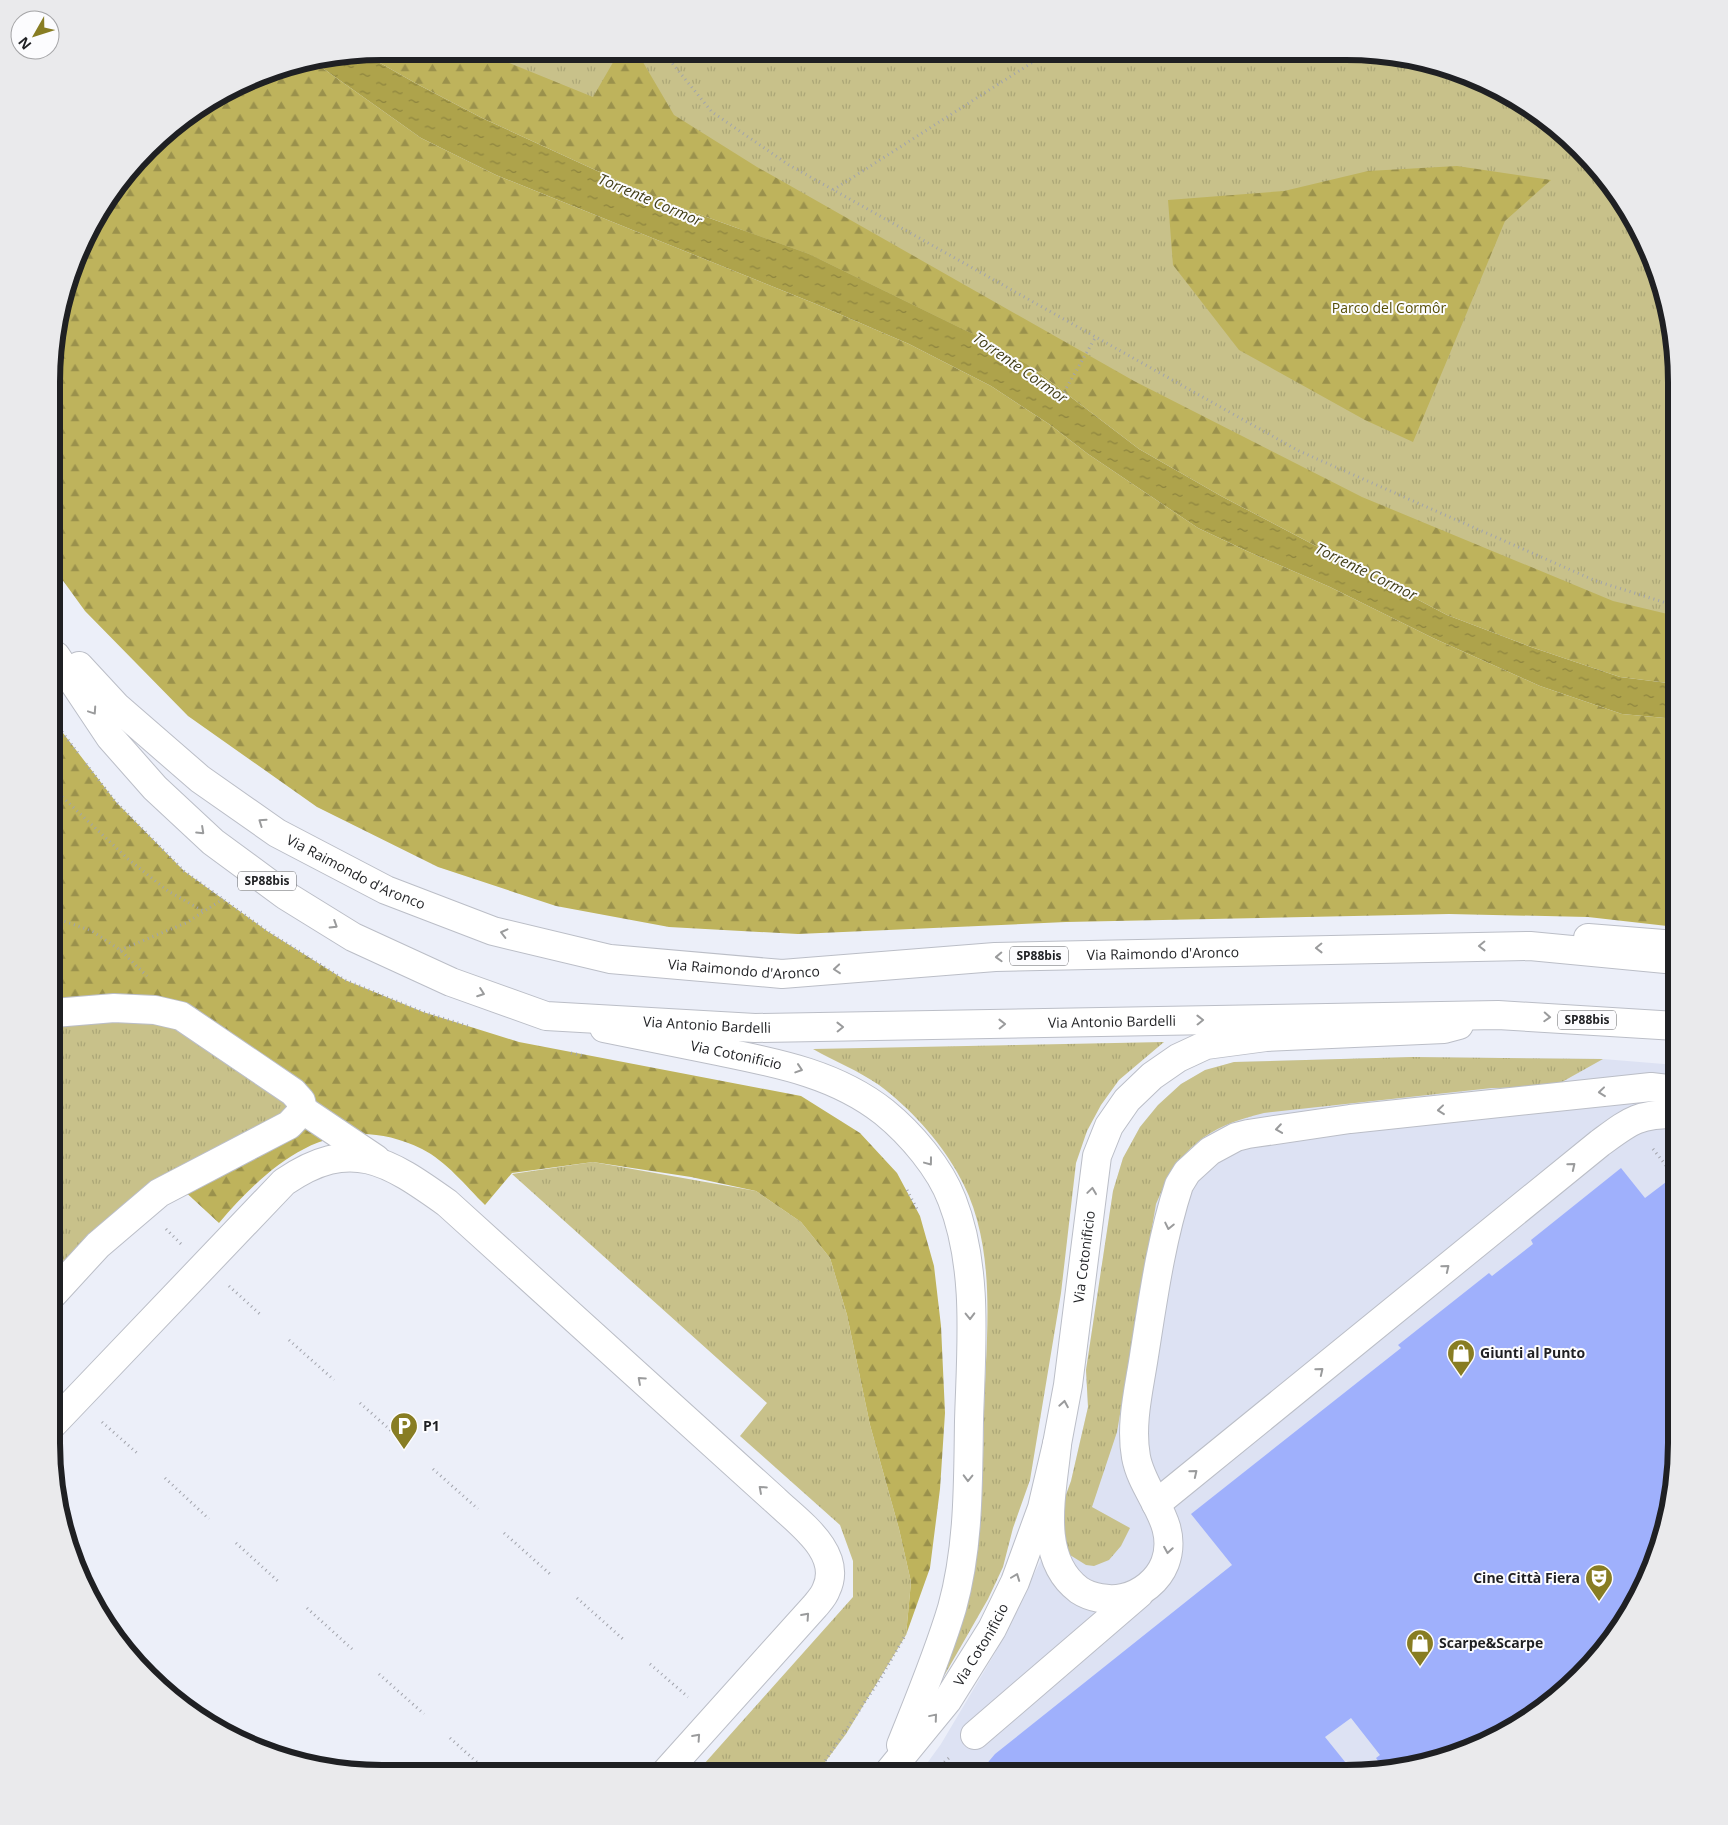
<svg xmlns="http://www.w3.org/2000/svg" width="1728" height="1825" font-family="'Open Sans',sans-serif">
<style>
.built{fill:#dde2f3}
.grass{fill:url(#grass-tufts)}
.forest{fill:url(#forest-firs)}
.water{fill:url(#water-ripples)}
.building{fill:#9fb0fc}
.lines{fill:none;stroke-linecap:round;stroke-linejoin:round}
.minor-casing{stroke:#bbbec7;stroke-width:30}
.major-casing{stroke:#bbbec7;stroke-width:30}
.path{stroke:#a2a4ac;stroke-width:3;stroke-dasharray:1 4;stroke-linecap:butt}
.minor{stroke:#fff;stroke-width:28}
.major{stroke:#fff;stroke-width:28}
.oneway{stroke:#9a9b9c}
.labels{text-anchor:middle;stroke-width:4;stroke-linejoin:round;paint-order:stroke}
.shield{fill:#fcfcfe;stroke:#616265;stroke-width:1}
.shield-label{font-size:12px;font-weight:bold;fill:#1f2023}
.park-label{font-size:14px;fill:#564e08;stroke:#fcfcfe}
.street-label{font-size:14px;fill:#1f2023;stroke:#fcfcfe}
.poi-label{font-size:14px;font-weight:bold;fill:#1f2023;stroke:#fcfcfe;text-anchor:start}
.water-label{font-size:15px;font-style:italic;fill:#423e18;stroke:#fcfcfe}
.rim{fill:none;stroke:#1f2023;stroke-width:6}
</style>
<defs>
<pattern id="grass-tufts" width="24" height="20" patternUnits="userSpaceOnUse" patternTransform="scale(1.25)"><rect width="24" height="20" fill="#c8c18a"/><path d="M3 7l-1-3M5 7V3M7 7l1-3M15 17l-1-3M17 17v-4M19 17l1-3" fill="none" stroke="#aba677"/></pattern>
<pattern id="forest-firs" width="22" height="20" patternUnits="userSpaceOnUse" patternTransform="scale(1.25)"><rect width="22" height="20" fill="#beb35c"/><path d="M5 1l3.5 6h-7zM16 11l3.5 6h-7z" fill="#9a914c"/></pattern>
<pattern id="water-ripples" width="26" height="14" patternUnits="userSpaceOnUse" patternTransform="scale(1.25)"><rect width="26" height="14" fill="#aea34b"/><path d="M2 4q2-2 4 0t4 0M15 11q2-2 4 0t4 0" fill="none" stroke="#8d843e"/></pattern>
</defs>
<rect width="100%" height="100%" fill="#eceff9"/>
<polygon class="built" points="1412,1057 1603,1059 1676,1065 1676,1465 1665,1529 1633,1608 1595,1661 1530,1718 1453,1756 1368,1773 920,1773 941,1744 995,1653 1046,1550 1071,1481 1088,1407 1086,1370 1113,1191 1123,1158 1140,1127 1158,1105 1181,1084 1205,1071 1234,1062"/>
<g class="grass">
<polygon points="382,51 1389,54 1453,69 1512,96 1564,133 1621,198 1659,275 1676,360 1676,684 1030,366 368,53"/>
<polygon points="83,1020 180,1025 296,1108 53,1283 54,1027"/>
<path d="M 1164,1042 L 1119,1080 L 1101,1105 L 1087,1131 L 1076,1163 L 1061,1293 L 1030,1480 L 1013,1528 L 1003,1567 L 988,1599 L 944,1676 C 956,1632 972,1588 978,1544 C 983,1500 983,1456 984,1412 C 986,1333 999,1243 957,1172 C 939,1140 909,1107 879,1085 C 859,1071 834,1061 813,1049 Z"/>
<path d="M 1412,1057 L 1603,1059 L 1553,1087 L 1492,1088 L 1264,1113 C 1205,1127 1180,1148 1156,1204 L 1117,1432 L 1092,1507 L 1130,1528 L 1121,1546 L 1109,1560 L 1094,1566 L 1086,1565 L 1070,1555 L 1064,1546 L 1060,1511 L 1071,1481 L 1088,1407 L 1086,1370 L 1113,1191 L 1123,1158 L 1140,1127 L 1158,1105 L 1181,1084 L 1205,1070 L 1234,1062 Z"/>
<polygon points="593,1162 756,1191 801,1222 830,1258 847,1315 870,1425 899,1529 911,1582 906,1635 846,1734 817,1773 696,1773 853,1597 853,1561 840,1525 740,1436 767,1403 512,1174"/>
</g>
<g class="forest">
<polygon points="382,51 482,52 593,97 619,52 637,52 674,115 757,167 1134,381 1362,497 1613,601 1676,616 1676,684 1620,677 1531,647 1447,615 1221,496 1139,449 1030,366 981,338 809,254 665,202 482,118 417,84 380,63 368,53"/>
<polygon points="314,62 421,138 496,175 816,304 909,344 991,386 1049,424 1088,454 1198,528 1249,552 1330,587 1433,638 1540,686 1622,714 1676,719 1676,927 1588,917 1449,914 1066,922 798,934 669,927 556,906 438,867 317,807 188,716 85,611 56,571 58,317 95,217 164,133 217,95 275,69"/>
<polygon points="1457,166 1551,180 1505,221 1413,442 1365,420 1239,350 1173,265 1168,200 1284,191 1368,171"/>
<path d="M 56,724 L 116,802 L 184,871 L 267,931 L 345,980 L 423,1012 L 519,1042 L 801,1096 L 860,1133 L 897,1173 L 920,1216 L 934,1266 L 941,1326 L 945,1413 L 940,1489 L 930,1568 L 906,1635 L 911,1582 L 899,1529 L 870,1425 L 847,1315 L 830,1258 L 801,1222 L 756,1191 L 691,1177 L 593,1162 L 512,1173 L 485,1205 C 466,1186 446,1161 422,1149 C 336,1107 273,1160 219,1223 L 180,1187 L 312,1108 L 180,1006 L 54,1002 Z"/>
</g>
<polygon class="water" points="368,53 380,63 417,84 482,118 665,202 809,254 981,338 1030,366 1139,449 1221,496 1447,615 1531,647 1620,677 1676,684 1676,719 1622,714 1540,686 1433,638 1330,587 1249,552 1198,528 1088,454 1049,424 991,386 909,344 816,304 496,175 421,138 314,62"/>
<polygon class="building" points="1621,1168 1645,1198 1670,1179 1676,1187 1676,1465 1665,1529 1633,1608 1595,1661 1530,1718 1453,1756 1385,1770 1376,1758 1380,1755 1351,1718 1325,1737 1354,1773 979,1773 995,1754 1232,1565 1191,1514 1401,1348 1398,1345 1489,1273 1492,1276 1533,1244 1531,1240"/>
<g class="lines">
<g class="minor-casing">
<g id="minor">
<polyline points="1588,938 1676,945"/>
<path id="s1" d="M 604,1028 C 642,1036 680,1043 718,1051 C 777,1063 836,1074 884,1112 C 911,1134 940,1168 952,1200 C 979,1269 971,1349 969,1421 C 968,1484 969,1547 952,1608 C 938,1655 919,1700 901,1745"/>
<polyline points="303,1110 376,1159"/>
<polyline points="53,1294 98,1245 159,1193 289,1125 303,1110 301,1101 293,1092 181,1016 155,1010 114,1008 54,1013"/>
<path d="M 52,1425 L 284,1182 C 351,1136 388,1161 447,1203 L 775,1500 C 798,1522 844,1553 826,1590 C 824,1596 819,1601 815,1606 L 665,1773"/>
<path d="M 1057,1444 C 1053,1491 1035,1557 1079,1590 C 1091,1598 1109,1601 1123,1598 C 1141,1594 1158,1581 1165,1563 C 1180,1522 1143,1495 1136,1457 C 1130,1424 1139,1389 1144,1356 C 1153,1299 1161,1240 1179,1185 L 1187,1172 L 1210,1151 L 1236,1137 L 1248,1134 L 1350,1119 L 1651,1087 L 1676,1090"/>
<path d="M 1156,1504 L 1600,1143 C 1630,1121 1637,1114 1676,1114"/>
<polyline points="975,1735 1139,1594"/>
<path id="s2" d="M 888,1773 L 947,1701 L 992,1629 L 1015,1582 L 1042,1508 L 1057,1444 L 1068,1385 L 1097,1156 L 1109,1126 L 1127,1100 L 1152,1076 L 1178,1058 L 1206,1045 L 1266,1037 L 1444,1029 L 1459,1025"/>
</g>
</g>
<g class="major-casing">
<g id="major">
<path id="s3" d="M 56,656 L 110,737 L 155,788 L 213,842 L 285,895 L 353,937 L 451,982 L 546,1016 L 755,1028 L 1498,1015 L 1676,1026"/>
<path id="s4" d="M 79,666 L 116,706 L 200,779 L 277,833 L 386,890 L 493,931 L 610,959 L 782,974 L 995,957 L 1530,946 L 1676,960"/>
</g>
</g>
<g class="path">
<polyline points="663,52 712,112 789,165 1299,451 1596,581 1676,606"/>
<polyline points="833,190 1047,53"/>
<polyline points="1064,392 1095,338"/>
<polyline points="1669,684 1676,642"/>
<polyline points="56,724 78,753"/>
<polyline points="86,764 116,802 184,871 267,931 345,980 423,1012 468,1026"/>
<polyline points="55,790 128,859 168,891 205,912"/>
<polyline points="55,918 92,931 120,950 147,976"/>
<polyline points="120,950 186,923 223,899"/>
<polyline points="571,1053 585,1056"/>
<polyline points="1653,1149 1676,1178"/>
<polyline points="907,1190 918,1211"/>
<polyline points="166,1229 181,1244"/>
<polyline points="229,1286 262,1316"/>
<polyline points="289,1340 334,1380"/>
<polyline points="360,1403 406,1444"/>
<polyline points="102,1422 137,1453"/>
<polyline points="433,1469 478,1509"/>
<polyline points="165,1478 209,1519"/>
<polyline points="504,1533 550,1574"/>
<polyline points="236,1543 280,1583"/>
<polyline points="577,1598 624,1640"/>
<polyline points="307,1608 352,1649"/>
<polyline points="650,1664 688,1697"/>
<polyline points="379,1674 424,1714"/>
<polyline points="450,1738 489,1773"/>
<polyline points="937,1769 951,1756"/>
<polyline points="817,1773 879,1681 906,1634"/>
</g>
<use href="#minor" class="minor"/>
<use href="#major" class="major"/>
</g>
<defs><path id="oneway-chevron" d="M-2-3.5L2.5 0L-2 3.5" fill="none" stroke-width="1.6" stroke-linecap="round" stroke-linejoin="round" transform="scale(1.25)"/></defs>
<g class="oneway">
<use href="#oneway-chevron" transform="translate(93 711) rotate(56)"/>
<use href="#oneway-chevron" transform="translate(262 822) rotate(-145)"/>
<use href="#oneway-chevron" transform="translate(201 831) rotate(43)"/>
<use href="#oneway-chevron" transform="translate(334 925) rotate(32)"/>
<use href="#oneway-chevron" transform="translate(504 933) rotate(-166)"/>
<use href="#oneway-chevron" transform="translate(1482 946) rotate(179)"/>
<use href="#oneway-chevron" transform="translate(1319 948) rotate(179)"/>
<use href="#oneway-chevron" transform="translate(999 957) rotate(178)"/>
<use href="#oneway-chevron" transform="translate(837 969) rotate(175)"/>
<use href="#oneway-chevron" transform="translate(481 993) rotate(20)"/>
<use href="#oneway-chevron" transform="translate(1547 1017) rotate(3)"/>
<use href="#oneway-chevron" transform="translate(1200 1020) rotate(-1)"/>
<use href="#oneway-chevron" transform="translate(1002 1024) rotate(-1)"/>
<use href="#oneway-chevron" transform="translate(840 1027) rotate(-1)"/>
<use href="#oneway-chevron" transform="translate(799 1069) rotate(18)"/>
<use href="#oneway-chevron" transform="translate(1602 1092) rotate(174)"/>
<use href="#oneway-chevron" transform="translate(1441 1110) rotate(174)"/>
<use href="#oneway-chevron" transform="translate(1279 1129) rotate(172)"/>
<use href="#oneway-chevron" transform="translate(929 1162) rotate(53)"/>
<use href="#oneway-chevron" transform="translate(1572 1166) rotate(-39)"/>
<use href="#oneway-chevron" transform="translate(1092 1191) rotate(-82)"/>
<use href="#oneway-chevron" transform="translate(1169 1226) rotate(102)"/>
<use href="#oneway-chevron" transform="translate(1446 1268) rotate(-39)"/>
<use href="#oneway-chevron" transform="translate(970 1316) rotate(89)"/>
<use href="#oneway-chevron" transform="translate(1320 1371) rotate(-39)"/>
<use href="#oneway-chevron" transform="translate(641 1380) rotate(-138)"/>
<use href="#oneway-chevron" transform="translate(1064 1404) rotate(-80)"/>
<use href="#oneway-chevron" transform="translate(1194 1473) rotate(-39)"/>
<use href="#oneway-chevron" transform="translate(968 1478) rotate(91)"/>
<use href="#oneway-chevron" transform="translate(762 1489) rotate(-138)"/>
<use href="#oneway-chevron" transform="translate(1168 1550) rotate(99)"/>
<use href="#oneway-chevron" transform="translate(1016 1577) rotate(-69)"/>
<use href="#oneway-chevron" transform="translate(806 1616) rotate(-48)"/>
<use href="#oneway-chevron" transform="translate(934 1717) rotate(-50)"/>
<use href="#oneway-chevron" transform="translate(697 1737) rotate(-48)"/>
</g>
<defs>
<g id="shop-pin" transform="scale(1.4375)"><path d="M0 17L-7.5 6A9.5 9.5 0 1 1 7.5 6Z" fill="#887d23" stroke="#fcfcfe"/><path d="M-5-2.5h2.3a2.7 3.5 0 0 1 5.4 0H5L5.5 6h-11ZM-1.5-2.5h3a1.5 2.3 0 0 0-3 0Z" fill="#fff"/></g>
<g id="parking-pin" transform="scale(1.4375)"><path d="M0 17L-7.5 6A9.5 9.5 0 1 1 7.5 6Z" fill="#887d23" stroke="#fcfcfe"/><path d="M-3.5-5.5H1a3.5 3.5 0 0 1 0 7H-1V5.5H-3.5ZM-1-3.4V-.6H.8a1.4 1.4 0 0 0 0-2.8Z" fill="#fff"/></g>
<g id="theatre-pin" transform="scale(1.4375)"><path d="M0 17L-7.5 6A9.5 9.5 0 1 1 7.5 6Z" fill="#887d23" stroke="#fcfcfe"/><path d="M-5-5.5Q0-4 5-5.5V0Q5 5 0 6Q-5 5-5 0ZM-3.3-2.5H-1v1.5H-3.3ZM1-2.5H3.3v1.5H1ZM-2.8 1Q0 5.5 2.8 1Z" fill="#fff"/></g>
</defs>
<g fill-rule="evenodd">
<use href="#shop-pin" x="1461" y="1353"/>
<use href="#parking-pin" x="404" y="1426"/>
<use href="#theatre-pin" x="1599" y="1578"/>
<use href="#shop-pin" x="1420" y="1643"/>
</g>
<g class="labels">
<g class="shield">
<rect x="238" y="871.5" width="58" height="19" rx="4"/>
<rect x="1010" y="946.5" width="58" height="19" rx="4"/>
<rect x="1558" y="1010.5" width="58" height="19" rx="4"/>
</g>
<g class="shield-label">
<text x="267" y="885">SP88bis</text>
<text x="1039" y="960">SP88bis</text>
<text x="1587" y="1024">SP88bis</text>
</g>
<g class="park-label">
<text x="1389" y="313">Parco del Cormôr</text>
</g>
<g class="street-label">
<text dy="5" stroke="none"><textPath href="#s4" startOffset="348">Via Raimondo d'Aronco</textPath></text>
<text dy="5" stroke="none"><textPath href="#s4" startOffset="1172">Via Raimondo d'Aronco</textPath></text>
<text dy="5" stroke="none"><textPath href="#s4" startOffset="752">Via Raimondo d'Aronco</textPath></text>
<text dy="5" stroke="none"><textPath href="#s3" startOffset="1189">Via Antonio Bardelli</textPath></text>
<text dy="5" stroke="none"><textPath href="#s3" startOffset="784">Via Antonio Bardelli</textPath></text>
<text dy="5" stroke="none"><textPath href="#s1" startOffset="135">Via Cotonificio</textPath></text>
<text dy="5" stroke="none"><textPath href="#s2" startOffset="564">Via Cotonificio</textPath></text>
<text dy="5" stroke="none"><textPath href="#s2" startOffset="159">Via Cotonificio</textPath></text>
</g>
<g class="poi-label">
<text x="1480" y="1358">Giunti al Punto</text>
<text x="423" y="1431">P1</text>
<text x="1580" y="1583" text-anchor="end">Cine Città Fiera</text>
<text x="1439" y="1648">Scarpe&amp;Scarpe</text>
</g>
<g class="water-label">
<text transform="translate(650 200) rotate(23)" y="5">Torrente Cormor</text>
<text transform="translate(1020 368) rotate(35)" y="5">Torrente Cormor</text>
<text transform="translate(1366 572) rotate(26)" y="5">Torrente Cormor</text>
</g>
</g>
<path d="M0 0H1728V1825H0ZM382 60H1346A322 322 0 0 1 1668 382V1443A322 322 0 0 1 1346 1765H382A322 322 0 0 1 60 1443V382A322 322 0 0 1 382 60Z" fill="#eaeaec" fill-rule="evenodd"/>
<path class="rim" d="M382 60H1346A322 322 0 0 1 1668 382V1443A322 322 0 0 1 1346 1765H382A322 322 0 0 1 60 1443V382A322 322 0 0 1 382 60Z"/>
<g transform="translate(35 35) rotate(231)"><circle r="24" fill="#fcfcfe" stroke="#a4a4a6"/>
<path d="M0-4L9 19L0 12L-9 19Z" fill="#887d23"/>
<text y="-8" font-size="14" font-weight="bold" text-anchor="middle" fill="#1f2023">N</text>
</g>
</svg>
